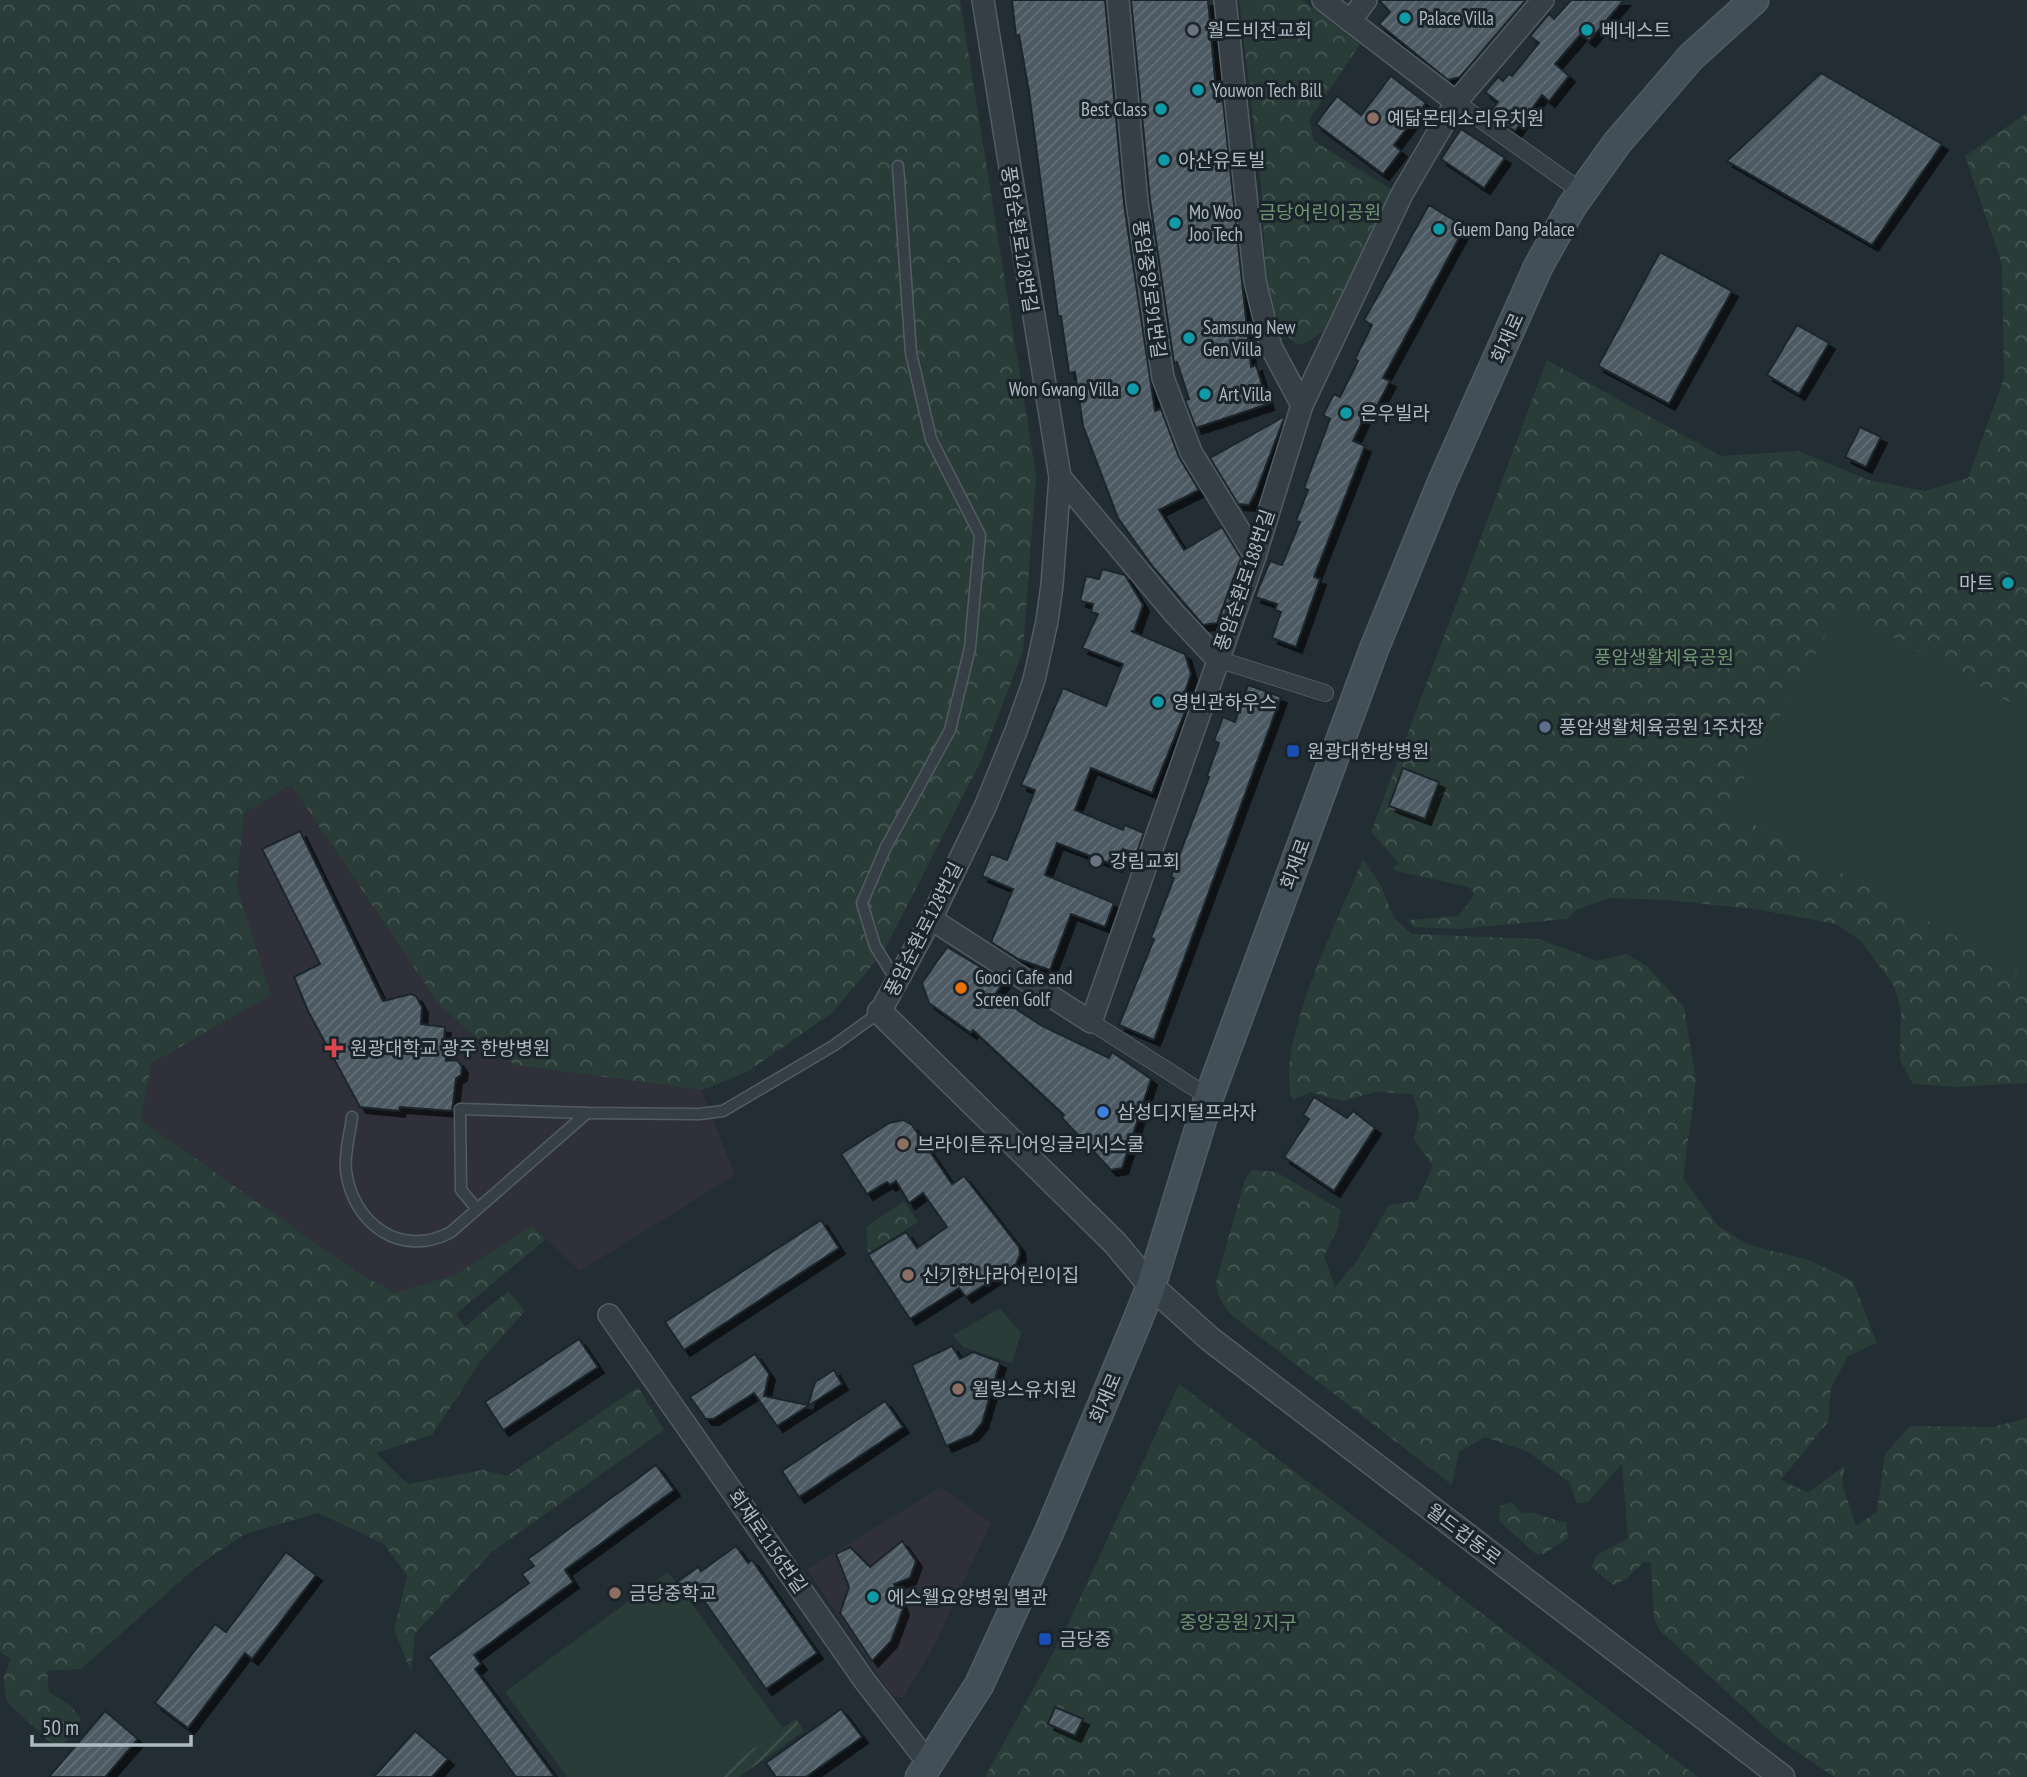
<svg xmlns="http://www.w3.org/2000/svg" width="2027" height="1777" font-family="'PT Sans Narrow','Noto Sans KR',sans-serif">
<style>
.medical{fill:#2f303a}
.forest{fill:url(#forest-crowns)}
.garden{fill:url(#garden-furrows)}
.pitch{fill:#2a3c38}
.building{fill:url(#building-hatch);stroke:#1c262c;stroke-width:2;filter:url(#shadow)}
.lines{fill:none;stroke-linecap:round;stroke-linejoin:round}
.service-casing{stroke:#525d63;stroke-width:13}
.pedestrian-casing{stroke:#525d63;stroke-width:18}
.minor-casing{stroke:#525d63;stroke-width:24}
.tertiary-casing{stroke:#525d63;stroke-width:27}
.secondary-casing{stroke:#525d63;stroke-width:31}
.service{stroke:#353f45;stroke-width:10}
.pedestrian{stroke:#353f45;stroke-width:16}
.minor{stroke:#353f45;stroke-width:21}
.tertiary{stroke:#353f45;stroke-width:24}
.secondary{stroke:#434f58;stroke-width:28}
.culture-dot{fill:#0f9aa8;stroke:#1a242a;stroke-width:2.5}
.worship-dot{fill:#6b7280;stroke:#1a242a;stroke-width:2.5}
.education-dot{fill:#8d6e63;stroke:#1a242a;stroke-width:2.5}
.service-dot{fill:#5c6f8a;stroke:#1a242a;stroke-width:2.5}
.transit-dot{fill:#1a4fb4;stroke:#1a242a;stroke-width:2.5}
.food-dot{fill:#e8710a;stroke:#1a242a;stroke-width:2.5}
.health-dot{fill:#e0444e;stroke:#1a242a;stroke-width:2.5}
.shop-dot{fill:#3f7fe0;stroke:#1a242a;stroke-width:2.5}
.labels{text-anchor:middle;stroke-width:6;stroke-linejoin:round;paint-order:stroke}
.poi-label{font-size:19px;fill:#afbac2;stroke:#1a242a;text-anchor:start}
.park-label{font-size:19px;fill:#719672;stroke:#1a242a}
.street-label{font-size:19px;fill:#afbac2;stroke:#1a242a}
</style>
<defs>
<pattern id="forest-crowns" width="20" height="18" patternUnits="userSpaceOnUse" patternTransform="scale(1.75)"><rect width="20" height="18" fill="#2a3c38"/><path d="M2 6a3 3 0 1 1 6 0M12 15a3 3 0 1 1 6 0" fill="none" stroke="#465653"/></pattern>
<pattern id="garden-furrows" width="10" height="10" patternUnits="userSpaceOnUse" patternTransform="scale(1.75)"><rect width="10" height="10" fill="#2a3c38"/><path d="M-1 1l2-2M0 10L10 0M9 11l2-2" fill="none" stroke="#465653"/></pattern>
<pattern id="building-hatch" width="6" height="6" patternUnits="userSpaceOnUse" patternTransform="scale(1.75)"><rect width="6" height="6" fill="#4d5a63"/><path d="M-1 1l2-2M0 6l6-6M5 7l2-2" fill="none" stroke="#647078"/></pattern>
<filter id="shadow"><feDropShadow dx="6" dy="6" stdDeviation="0" flood-color="#0009"/></filter>
</defs>
<rect width="100%" height="100%" fill="#222d34"/>
<g class="medical">
<polygon points="291,785 438,1003 471,1034 516,1065 702,1090 735,1175 580,1271 532,1226 455,1275 394,1293 357,1272 141,1120 152,1063 270,994 237,887 244,813"/>
<polygon points="941,1487 991,1523 934,1646 903,1698 891,1695 807,1569"/>
</g>
<g class="forest">
<polygon points="0,0 960,0 1036,475 1023,651 981,761 884,951 832,1013 747,1072 702,1090 515,1065 471,1034 438,1003 291,785 244,813 237,887 271,995 152,1063 141,1120 357,1272 394,1293 455,1275 532,1226 546,1239 456,1314 465,1327 508,1291 525,1311 482,1359 432,1435 376,1453 408,1484 483,1470 507,1476 638,1387 664,1430 493,1551 415,1633 411,1671 394,1630 407,1576 384,1544 318,1513 243,1535 196,1567 81,1669 47,1671 49,1692 71,1706 81,1719 64,1744 52,1744 6,1701 4,1676 11,1659 0,1652"/>
<polygon points="1239,0 1302,0 1360,44 1309,120 1314,141 1395,192 1324,330 1308,342 1297,345 1280,329 1266,277 1261,186"/>
<polygon points="2027,113 2027,1083 1955,1087 1913,1084 1900,1060 1901,1010 1894,986 1861,941 1836,924 1755,909 1666,900 1610,898 1576,910 1567,919 1459,929 1413,927 1409,920 1459,916 1475,894 1469,887 1396,871 1393,868 1399,863 1371,832 1547,360 1721,456 1799,451 1868,480 1925,491 1968,478 2004,378 2002,264 1965,156"/>
<path d="M 1363,859 L 1380,884 L 1394,918 L 1412,934 L 1540,939 L 1596,961 L 1627,954 L 1647,966 L 1684,1007 L 1696,1081 L 1683,1178 L 1718,1226 L 1749,1245 L 1809,1260 L 1853,1281 L 1877,1343 L 1848,1356 L 1831,1388 L 1828,1422 L 1781,1480 L 1808,1493 L 1845,1465 L 1842,1483 L 1856,1526 L 1877,1512 L 1885,1454 L 1910,1426 L 1993,1427 L 2027,1418 L 2027,1777 L 1834,1777 L 1777,1738 L 1659,1630 L 1654,1618 L 1651,1563 L 1644,1562 L 1626,1579 L 1613,1585 L 1591,1567 L 1597,1555 L 1628,1538 L 1622,1464 L 1587,1503 L 1576,1503 L 1570,1483 L 1528,1452 L 1485,1437 L 1459,1452 L 1452,1485 L 1229,1313 L 1219,1297 L 1216,1282 L 1245,1179 L 1252,1170 L 1276,1172 L 1341,1210 L 1337,1230 L 1324,1256 L 1335,1287 L 1357,1261 L 1389,1205 L 1417,1201 L 1433,1166 L 1414,1139 L 1419,1115 L 1413,1094 L 1376,1092 L 1342,1101 L 1310,1092 L 1293,1100 C 1271,1050 1342,912 1363,859 Z"/>
<polygon points="904,1201 918,1222 868,1253 866,1227"/>
<polygon points="1179,1384 1691,1772 1698,1777 985,1777 1063,1635"/>
<path d="M 1512,1502 L 1521,1513 C 1538,1510 1550,1521 1566,1522 L 1568,1538 L 1544,1554 L 1536,1554 L 1499,1521 L 1500,1506 Z"/>
</g>
<polygon class="garden" points="796,1719 804,1731 739,1777 713,1777"/>
<g class="pitch">
<polygon points="1841,608 2027,712 2027,976 1727,809"/>
<polygon points="1000,1308 1021,1333 1012,1363 963,1347 953,1335"/>
<polygon points="668,1572 783,1728 713,1777 567,1777 505,1692"/>
</g>
<g class="building">
<polygon points="1012,0 1105,0 1124,204 1155,411 1161,409 1179,457 1199,490 1159,510 1184,550 1222,527 1241,558 1217,623 1203,625 1153,567 1118,518 1083,426 1075,372 1069,373 1061,316 1058,316 1029,92 1019,35 1016,36"/>
<polygon points="1131,0 1208,0 1217,102 1223,101 1251,367 1256,365 1268,404 1196,428 1185,400 1189,399 1177,362 1174,363 1150,200"/>
<polygon points="1379,0 1526,0 1460,77 1448,80 1379,24 1390,12"/>
<polygon points="1571,0 1624,0 1589,41 1581,34 1555,64 1569,76 1549,101 1542,95 1515,131 1489,113 1498,102 1485,92 1498,77 1503,81 1509,74 1512,76 1539,43 1530,36 1549,14 1554,19"/>
<polygon points="1821,73 1942,144 1872,245 1727,161"/>
<polygon points="1391,76 1426,103 1394,145 1401,151 1383,174 1316,124 1337,96 1361,115"/>
<polygon points="1461,129 1505,158 1484,188 1441,159"/>
<polygon points="1429,205 1465,227 1383,378 1390,381 1376,408 1370,405 1353,441 1365,446 1314,577 1320,579 1296,647 1272,638 1281,612 1275,610 1277,604 1255,597 1270,561 1282,565 1300,522 1296,521 1308,490 1304,488 1330,419 1323,415 1334,394 1340,397 1358,361 1355,359 1372,325 1364,320"/>
<polygon points="1660,252 1732,291 1669,404 1598,366"/>
<polygon points="1797,325 1829,343 1799,394 1767,375"/>
<polygon points="1285,416 1255,494 1249,505 1238,504 1210,458"/>
<polygon points="1860,427 1881,437 1866,467 1845,457"/>
<polygon points="1102,569 1125,575 1143,605 1134,631 1131,631 1185,654 1191,674 1185,692 1192,695 1152,793 1091,768 1075,810 1123,830 1125,825 1144,833 1136,854 1123,849 1116,866 1057,843 1045,875 1114,903 1105,927 1071,914 1050,970 1018,959 991,942 1013,889 982,876 991,854 1007,860 1035,790 1021,785 1063,688 1106,706 1123,664 1082,648 1098,614 1091,612 1093,604 1080,601 1086,576 1099,579"/>
<polygon points="1248,685 1281,697 1154,1040 1119,1025 1154,939 1151,938 1174,878 1171,877 1209,777 1207,776 1219,743 1214,741 1223,717 1235,722"/>
<polygon points="1403,768 1439,782 1425,819 1389,806"/>
<polygon points="300,831 383,1001 411,994 416,996 422,1007 421,1024 445,1027 443,1055 446,1055 446,1061 457,1060 462,1067 461,1075 456,1078 452,1111 400,1107 399,1111 360,1107 308,1011 294,977 320,964 262,849"/>
<polygon points="947,947 1004,981 995,995 1042,1026 1109,1058 1112,1052 1151,1079 1122,1168 1111,1170 1062,1118 1064,1115 973,1030 971,1033 929,1003 922,983"/>
<polygon points="1314,1097 1347,1118 1353,1111 1375,1128 1334,1191 1284,1157 1309,1119 1303,1115"/>
<polygon points="903,1120 912,1125 952,1184 964,1176 1019,1247 1020,1255 1016,1264 966,1297 959,1288 910,1319 868,1255 906,1232 917,1248 947,1227 923,1193 909,1203 896,1181 890,1185 887,1182 867,1194 841,1154 889,1123"/>
<polygon points="821,1220 839,1248 684,1350 665,1322"/>
<polygon points="579,1339 598,1367 503,1430 485,1402"/>
<polygon points="952,1346 960,1359 973,1352 1000,1362 982,1423 972,1435 946,1446 912,1365"/>
<polygon points="755,1354 769,1374 764,1396 808,1405 815,1382 834,1370 842,1384 777,1426 754,1393 713,1419 706,1419 690,1397"/>
<polygon points="885,1401 903,1427 799,1497 782,1471"/>
<polygon points="656,1465 674,1490 565,1570 573,1582 474,1655 481,1664 475,1669 555,1777 516,1777 428,1657 529,1583 522,1574 534,1566 528,1559"/>
<polygon points="902,1541 916,1561 910,1578 894,1584 903,1609 891,1641 872,1661 840,1613 849,1587 836,1554 850,1547 870,1567"/>
<polygon points="736,1546 748,1563 752,1560 817,1653 766,1689 698,1592 689,1598 677,1582 698,1567 701,1571"/>
<polygon points="286,1552 316,1575 252,1659 245,1653 188,1728 155,1703 215,1624 226,1632"/>
<polygon points="1055,1707 1083,1719 1075,1736 1048,1724"/>
<polygon points="841,1709 862,1737 806,1777 776,1777 766,1763"/>
<polygon points="105,1711 138,1739 105,1777 49,1777"/>
<polygon points="415,1731 448,1759 432,1777 374,1777"/>
</g>
<g class="lines">
<g class="service-casing">
<g id="service">
<polyline points="896,980 875,946 862,903 886,847 950,730 970,648 980,535 931,439 911,353 898,166"/>
<path d="M 352,1117 C 350,1134 344,1154 346,1171 C 353,1224 401,1259 451,1232 L 587,1113"/>
<polyline points="477,1209 461,1190 460,1109 587,1113 699,1114 723,1111 833,1046 880,1012"/>
</g>
</g>
<g class="pedestrian-casing">
<g id="pedestrian">
<polyline points="1456,102 1582,192"/>
<polyline points="1217,659 1325,693"/>
<polyline points="1091,1022 1209,1097"/>
</g>
</g>
<g class="minor-casing">
<g id="minor">
<polyline points="1118,0 1137,202 1163,378 1191,452 1255,556"/>
<polyline points="1225,0 1255,281 1271,347 1302,405"/>
<polyline points="1323,0 1456,102"/>
<polyline points="1350,21 1366,0"/>
<polyline points="1060,477 1174,613 1217,659"/>
<polyline points="931,919 1091,1022 1255,556 1302,405 1402,194 1456,102 1543,0"/>
<polyline points="880,1012 931,919 985,807 1016,731 1034,680 1047,621 1052,585 1060,477 983,0"/>
<polyline points="609,1315 864,1680 930,1765"/>
</g>
</g>
<g class="tertiary-casing">
<polyline id="tertiary" points="880,1012 1115,1243 1151,1286 1210,1339 1782,1777"/>
</g>
<g class="secondary-casing">
<polyline id="secondary" points="920,1777 979,1685 1050,1530 1136,1324 1151,1286 1209,1097 1374,649 1443,480 1538,267 1572,206 1617,143 1691,57 1754,0"/>
</g>
<use href="#service" class="service"/>
<use href="#pedestrian" class="pedestrian"/>
<use href="#minor" class="minor"/>
<use href="#tertiary" class="tertiary"/>
<use href="#secondary" class="secondary"/>
</g>
<g class="culture-dot">
<circle cx="1405" cy="18" r="7"/>
<circle cx="1587" cy="30" r="7"/>
<circle cx="1198" cy="90" r="7"/>
<circle cx="1161" cy="109" r="7"/>
<circle cx="1164" cy="160" r="7"/>
<circle cx="1175" cy="223" r="7"/>
<circle cx="1439" cy="229" r="7"/>
<circle cx="1189" cy="338" r="7"/>
<circle cx="1133" cy="389" r="7"/>
<circle cx="1205" cy="394" r="7"/>
<circle cx="1346" cy="413" r="7"/>
<circle cx="2008" cy="583" r="7"/>
<circle cx="1158" cy="702" r="7"/>
<circle cx="873" cy="1597" r="7"/>
</g>
<g class="worship-dot">
<circle cx="1193" cy="30" r="7"/>
<circle cx="1096" cy="861" r="7"/>
</g>
<g class="education-dot">
<circle cx="1373" cy="118" r="7"/>
<circle cx="903" cy="1144" r="7"/>
<circle cx="908" cy="1275" r="7"/>
<circle cx="958" cy="1389" r="7"/>
<circle cx="615" cy="1593" r="7"/>
</g>
<circle class="service-dot" cx="1545" cy="727" r="7"/>
<g class="transit-dot">
<rect x="1286" y="744" width="14" height="14" rx="3.5"/>
<rect x="1038" y="1632" width="14" height="14" rx="3.5"/>
</g>
<circle class="food-dot" cx="961" cy="988" r="7"/>
<path class="health-dot" d="M330.5 1037.5h7v7h7v7h-7v7h-7v-7h-7v-7h7z"/>
<circle class="shop-dot" cx="1103" cy="1112" r="7"/>
<g class="labels">
<g class="poi-label">
<text x="1419" y="25">Palace Villa</text>
<text x="1207" y="37">월드비전교회</text>
<text x="1601" y="37">베네스트</text>
<text x="1212" y="97">Youwon Tech Bill</text>
<text x="1147" y="116" text-anchor="end">Best Class</text>
<text x="1387" y="125">예닮몬테소리유치원</text>
<text x="1178" y="167">아산유토빌</text>
<text x="1189" y="219">Mo Woo<tspan x="1189" dy="22">Joo Tech</tspan></text>
<text x="1453" y="236">Guem Dang Palace</text>
<text x="1203" y="334">Samsung New<tspan x="1203" dy="22">Gen Villa</tspan></text>
<text x="1119" y="396" text-anchor="end">Won Gwang Villa</text>
<text x="1219" y="401">Art Villa</text>
<text x="1360" y="420">은우빌라</text>
<text x="1994" y="590" text-anchor="end">마트</text>
<text x="1172" y="709">영빈관하우스</text>
<text x="1559" y="734">풍암생활체육공원 1주차장</text>
<text x="1307" y="758">원광대한방병원</text>
<text x="1110" y="868">강림교회</text>
<text x="975" y="984">Gooci Cafe and<tspan x="975" dy="22">Screen Golf</tspan></text>
<text x="350" y="1055">원광대학교 광주 한방병원</text>
<text x="1117" y="1119">삼성디지털프라자</text>
<text x="917" y="1151">브라이튼쥬니어잉글리시스쿨</text>
<text x="922" y="1282">신기한나라어린이집</text>
<text x="972" y="1396">윌링스유치원</text>
<text x="629" y="1600">금당중학교</text>
<text x="887" y="1604">에스웰요양병원 별관</text>
<text x="1059" y="1646">금당중</text>
</g>
<g class="park-label">
<text x="1320" y="219">금당어린이공원</text>
<text x="1664" y="664">풍암생활체육공원</text>
<text x="1238" y="1629">중앙공원 2지구</text>
</g>
<g class="street-label">
<text transform="translate(1020 239) rotate(81)" y="7">풍암순환로128번길</text>
<text transform="translate(1150 289) rotate(82)" y="7">풍암중앙로91번길</text>
<text transform="translate(1507 338) rotate(-66)" y="7">회재로</text>
<text transform="translate(1244 580) rotate(-71)" y="7">풍암순환로188번길</text>
<text transform="translate(1295 864) rotate(-70)" y="7">회재로</text>
<text transform="translate(923 929) rotate(-63)" y="7">풍암순환로128번길</text>
<text transform="translate(1105 1398) rotate(-67)" y="7">회재로</text>
<text transform="translate(1464 1534) rotate(37)" y="7">월드컵동로</text>
<text transform="translate(768 1541) rotate(55)" y="7">회재로1156번길</text>
</g>
</g>
<path d="M32 1735v10h159v-10" fill="none" stroke="#afbac2" stroke-width="3.5"/>
<text x="42" y="1735" font-size="21" fill="#afbac2" stroke="#1a242a" stroke-width="5" paint-order="stroke">50 m</text>
</svg>
